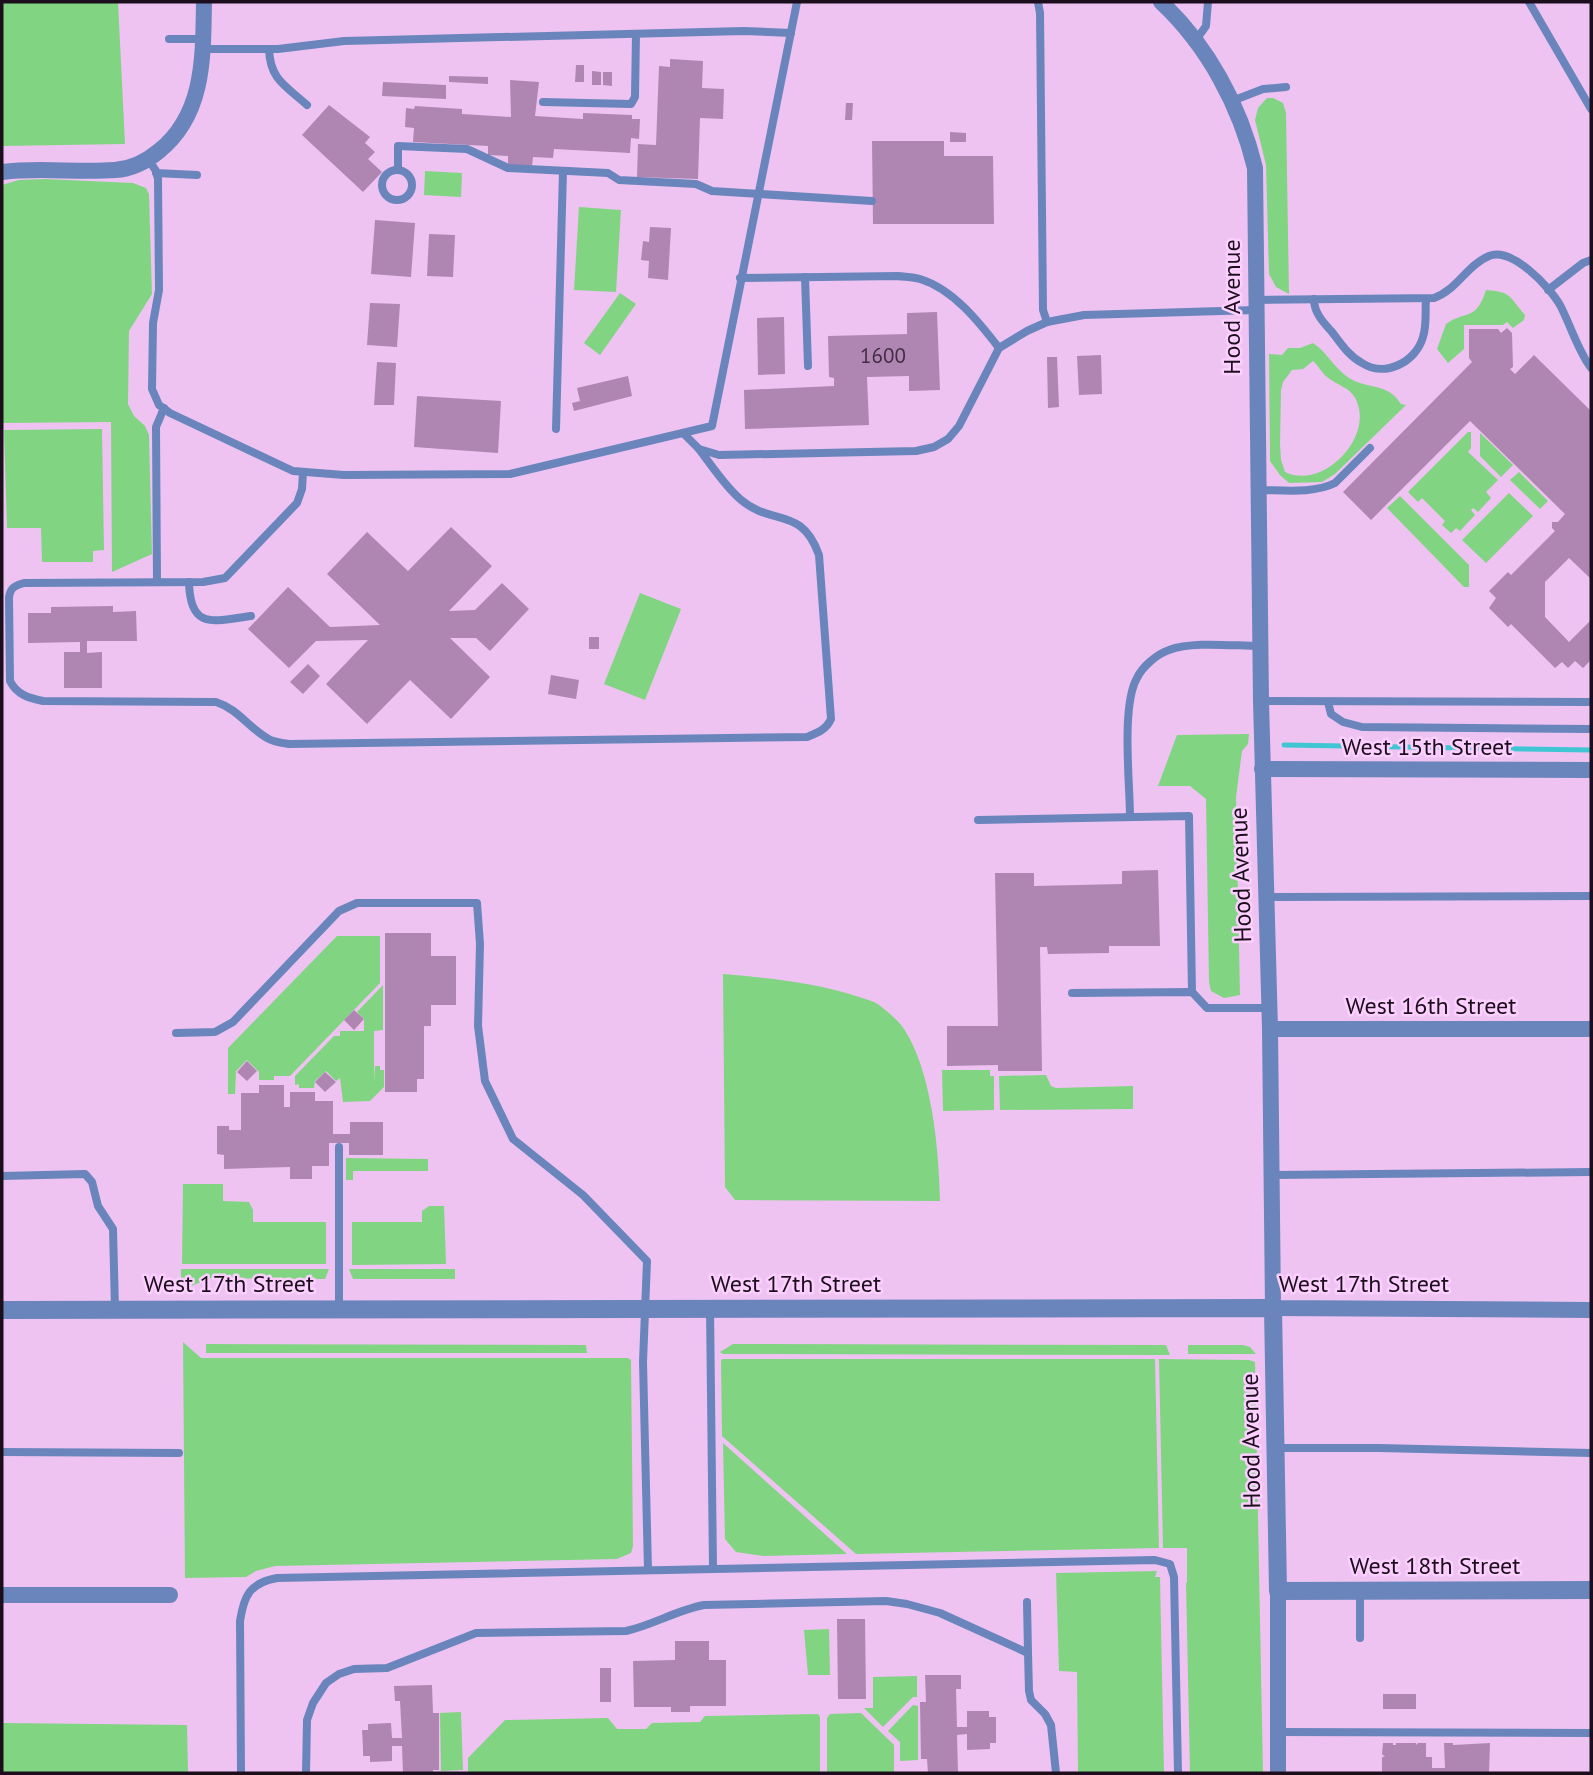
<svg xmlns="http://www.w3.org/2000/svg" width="1593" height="1775" font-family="'PT Sans',sans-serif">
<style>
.green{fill:#81d582;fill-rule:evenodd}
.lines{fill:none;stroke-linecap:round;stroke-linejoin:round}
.stream{stroke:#40c5d2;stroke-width:5}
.building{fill:#af86b1}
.service{stroke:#6a85bc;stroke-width:8}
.minor{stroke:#6a85bc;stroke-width:16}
.tertiary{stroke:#6a85bc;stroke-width:18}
.labels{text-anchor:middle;stroke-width:5;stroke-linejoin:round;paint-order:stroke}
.number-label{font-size:21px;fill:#422c43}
.street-label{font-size:24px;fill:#1d0e1e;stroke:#fcd0fe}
</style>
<rect width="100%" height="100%" fill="#eec3f1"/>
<g class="green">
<polygon points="2,2 118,2 125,144 2,146"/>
<polygon points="1267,98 1273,98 1283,103 1286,113 1289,294 1276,287 1269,274 1266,165 1255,120 1258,108"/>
<polygon points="425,171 462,173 461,197 424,195"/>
<polygon points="45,179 133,183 146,188 149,194 152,294 129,331 128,404 134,416 145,426 149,435 152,554 112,572 111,422 2,423 2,185 19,180"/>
<polygon points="579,207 621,210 616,292 574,290"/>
<path d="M 1486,290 C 1513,292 1509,297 1525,315 L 1524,320 L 1513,328 L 1507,322 L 1503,325 L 1464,325 L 1464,349 L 1448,363 L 1437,349 L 1446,324 C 1465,310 1476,322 1486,290 Z"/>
<polygon points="620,293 636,304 600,355 584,343"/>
<path d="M 1313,343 C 1327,352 1334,368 1349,378 C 1369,390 1387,382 1401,404 L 1406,405 L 1335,474 L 1322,482 L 1289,483 L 1280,475 L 1270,461 L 1269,354 L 1282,355 L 1288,348 L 1300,348 ZM 1313,361 C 1318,365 1321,372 1327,377 C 1339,387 1353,387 1358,405 C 1370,441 1321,490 1285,472 L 1281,460 L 1280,444 L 1281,390 L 1283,382 L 1292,370 L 1303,369 Z"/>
<polygon points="102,429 104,550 93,551 93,562 42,562 41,528 7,528 4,430"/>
<polygon points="1468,432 1471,432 1471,448 1468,452 1498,480 1486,492 1491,498 1478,512 1473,508 1471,510 1475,515 1460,531 1456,528 1451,533 1442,525 1445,521 1422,498 1418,502 1408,492"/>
<polygon points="1480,433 1513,465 1501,477 1480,456"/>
<polygon points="1519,472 1548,501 1540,509 1510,480"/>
<polygon points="1509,493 1533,516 1486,563 1462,540"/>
<polygon points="1400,496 1469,565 1469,587 1464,587 1387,508"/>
<polygon points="640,593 681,609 645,700 604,684"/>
<polygon points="1249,734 1248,744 1242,751 1236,797 1240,995 1224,998 1211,991 1209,982 1206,799 1190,786 1158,786 1177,735"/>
<polygon points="337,936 380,936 380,983 290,1076 274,1076 274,1080 259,1080 259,1072 247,1060 236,1071 235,1094 228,1094 228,1048"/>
<path d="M 723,974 C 768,978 813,982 856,996 C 862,998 870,1000 876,1003 C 885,1009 898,1020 904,1029 C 932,1071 939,1151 940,1201 L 735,1200 L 725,1187 Z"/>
<polygon points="383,985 383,1030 374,1031 374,1082 375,1066 380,1066 380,1070 384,1070 384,1087 370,1101 343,1102 340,1078 336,1081 326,1071 315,1081 314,1088 299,1088 299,1084 295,1085 295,1076 334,1036 340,1036 340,1031 364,1031 364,1019 357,1012"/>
<polygon points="942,1070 990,1070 990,1076 994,1076 994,1110 943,1111"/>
<polygon points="1046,1075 1051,1086 1056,1088 1133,1086 1133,1109 1000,1110 999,1076"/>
<polygon points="346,1158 428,1159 428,1171 353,1171 353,1180 346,1180"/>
<polygon points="183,1184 223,1184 223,1201 249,1202 253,1210 253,1222 326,1222 326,1264 182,1264"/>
<polygon points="429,1206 444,1206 446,1264 352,1265 352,1222 422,1222 422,1211"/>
<polygon points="181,1269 329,1269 325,1279 211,1278 181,1290"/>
<polygon points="349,1269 455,1269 455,1279 353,1279"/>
<polygon points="183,1342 201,1358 628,1358 631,1360 633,1546 631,1553 617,1559 275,1566 256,1571 246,1577 185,1578"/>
<polygon points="206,1344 586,1345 587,1353 206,1353"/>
<polygon points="733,1344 1166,1345 1170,1355 723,1354 720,1352"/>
<polygon points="1188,1345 1243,1345 1250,1347 1256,1354 1188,1354"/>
<polygon points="723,1359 1155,1359 1159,1548 856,1554 722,1436 721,1360"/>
<polygon points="1159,1359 1249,1360 1255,1362 1263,1773 1190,1773 1186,1583 1187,1582 1187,1548 1163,1548"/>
<polygon points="723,1443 847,1554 763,1556 736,1552 725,1539"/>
<polygon points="1157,1571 1155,1577 1160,1577 1164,1773 1078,1773 1077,1672 1059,1671 1056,1573"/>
<polygon points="829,1629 830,1675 808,1675 804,1630"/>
<polygon points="917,1676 917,1697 913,1697 883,1727 864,1708 873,1708 873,1677"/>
<polygon points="913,1705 918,1706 918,1760 900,1761 900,1742 888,1731"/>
<polygon points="461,1712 463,1770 441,1771 440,1713"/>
<polygon points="861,1713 894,1745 894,1773 827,1773 827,1718 830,1714"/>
<polygon points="818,1714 820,1717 820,1773 468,1773 468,1758 505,1720 608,1718 617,1729 646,1729 652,1723 700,1722 705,1716"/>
<polygon points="2,1723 187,1725 188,1773 2,1773"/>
</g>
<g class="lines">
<polyline class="stream" points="1284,745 1591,750"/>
</g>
<g class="building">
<polygon points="670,59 703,61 702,88 724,89 723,119 700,118 698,179 637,177 638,144 656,145 659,66 670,67"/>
<polygon points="576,65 584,65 584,82 575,82"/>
<polygon points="592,71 601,72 601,85 592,85"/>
<polygon points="603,72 612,72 612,86 603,85"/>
<polygon points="449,76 488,77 488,84 449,82"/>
<polygon points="510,80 539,82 535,116 583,119 583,113 632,115 632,119 640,119 639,139 631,138 630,153 554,149 553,158 533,157 532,166 508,165 508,156 488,155 488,146 413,142 414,128 405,127 406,108 414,109 415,106 462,109 462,114 511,117"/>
<polygon points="383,82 446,85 446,99 382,96"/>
<polygon points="846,103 853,103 852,120 845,120"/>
<polygon points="329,105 370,137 365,143 375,152 368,159 382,172 363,192 302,135"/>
<polygon points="950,132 966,133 966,142 950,142"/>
<polygon points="872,141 944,141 944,156 993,156 994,224 873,224"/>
<polygon points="375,220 415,223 411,277 371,274"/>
<polygon points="650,227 671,228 668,280 648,278 649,261 641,260 643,241 649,242"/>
<polygon points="429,234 455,235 453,277 427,276"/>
<polygon points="370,303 400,304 397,347 367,345"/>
<polygon points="937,312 940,390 909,391 909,376 867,377 869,425 745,429 744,390 834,386 834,378 829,377 828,336 907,334 907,313"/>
<polygon points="784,317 785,374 758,375 757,318"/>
<polygon points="1507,328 1512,333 1513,367 1510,369 1515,374 1534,355 1591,411 1591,579 1569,558 1545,582 1545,617 1569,642 1591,620 1591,660 1583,668 1575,661 1568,668 1562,662 1555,668 1511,624 1508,627 1489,608 1496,598 1489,591 1508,572 1511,575 1555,531 1552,528 1552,522 1558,522 1565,514 1470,421 1371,520 1343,492 1472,362 1469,358 1469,329 1498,329 1501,333"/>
<polygon points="1101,355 1102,394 1079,395 1077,356"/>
<polygon points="1047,357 1057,357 1059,407 1048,408"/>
<polygon points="377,362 396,363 394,405 374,405"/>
<polygon points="628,376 632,396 574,411 572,403 580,401 577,388"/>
<polygon points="417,396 501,401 498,453 414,447"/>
<polygon points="451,527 492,566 449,611 475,610 502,583 529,609 490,651 476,638 450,638 490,677 451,719 410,680 367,724 326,684 368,640 316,641 289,668 248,629 288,587 330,627 380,625 327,574 367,532 408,571"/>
<polygon points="113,606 113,612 136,611 137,641 87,641 87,653 102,652 102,688 64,688 64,652 80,652 80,642 28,643 28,613 51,613 51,607"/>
<rect x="589" y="637" width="10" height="12"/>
<polygon points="308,664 320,676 303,694 290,682"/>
<polygon points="551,675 579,680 576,699 548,694"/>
<polygon points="1158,870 1160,946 1109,946 1109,953 1048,954 1047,947 1040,947 1042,1071 998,1071 998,1065 947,1066 947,1026 998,1026 995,873 1034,873 1034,886 1122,884 1122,871"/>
<polygon points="385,933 431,933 431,956 456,956 456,1005 431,1005 431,1026 424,1026 424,1079 417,1079 417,1092 385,1092"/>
<polygon points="354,1010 364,1019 354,1030 344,1020"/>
<polygon points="247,1061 257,1071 247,1081 237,1072"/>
<polygon points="325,1072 336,1082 325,1092 315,1082"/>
<polygon points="259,1085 284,1085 284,1107 290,1107 290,1092 315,1092 315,1101 333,1101 333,1134 350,1134 350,1122 383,1122 383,1155 349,1155 349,1143 329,1143 329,1166 312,1166 312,1179 290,1179 290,1167 224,1169 224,1155 217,1154 217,1126 229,1126 229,1130 241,1130 241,1093 259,1093"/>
<polygon points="837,1619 865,1619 866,1699 838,1699"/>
<polygon points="675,1641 709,1641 709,1660 726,1660 726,1706 690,1706 690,1712 671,1712 671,1707 634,1707 633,1661 675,1660"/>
<rect x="600" y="1668" width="11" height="34"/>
<polygon points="925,1675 961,1675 961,1689 956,1689 957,1727 967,1727 967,1711 989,1711 989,1717 996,1717 996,1743 990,1743 990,1749 967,1750 967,1734 957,1735 958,1773 928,1773 927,1759 921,1759 920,1702 926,1702"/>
<polygon points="432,1685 433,1713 439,1713 439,1770 433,1770 433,1773 403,1773 402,1746 392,1746 392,1761 370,1762 370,1756 363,1756 363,1748 362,1730 368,1730 368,1724 391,1723 392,1738 402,1738 400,1701 395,1701 394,1686"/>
<rect x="1383" y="1694" width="33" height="15"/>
<polygon points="1383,1743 1393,1743 1393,1745 1396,1745 1396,1743 1416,1743 1416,1745 1418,1743 1426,1743 1426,1757 1432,1757 1432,1768 1445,1768 1444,1743 1453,1743 1453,1745 1490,1743 1489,1773 1382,1773 1382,1757 1385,1757 1382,1754"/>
</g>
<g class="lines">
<g class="service">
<polyline points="1038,2 1040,13 1043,310 1047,322"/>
<polyline points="1529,2 1591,109"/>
<polyline points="169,39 203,39"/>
<polyline points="1196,40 1206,26 1208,2"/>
<polyline points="203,49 278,49 344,41 744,31 791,33"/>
<path d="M 269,49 C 270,80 286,86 307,105"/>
<polyline points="1232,101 1263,89 1286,87"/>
<polyline points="543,102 631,104 635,97 636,34"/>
<polyline points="148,159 156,171 158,179 159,290 153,323 152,389 159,405 170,413 293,471 344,475 510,474 712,426 797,2"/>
<polyline points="398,170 398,146 467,149 508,168 608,173 619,180 696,184 712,191 872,201"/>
<circle cx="397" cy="185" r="15"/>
<polyline points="156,173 197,175"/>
<polyline points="805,277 808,366"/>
<path d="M 740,278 L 898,276 C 905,277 913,277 920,279 C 953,289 979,322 999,348"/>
<polyline points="1548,290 1583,263 1591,260"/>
<path d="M 1314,299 C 1314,313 1323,322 1332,332 C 1341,344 1349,356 1362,363 C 1385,378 1416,362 1423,337 C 1427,325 1425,311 1426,299"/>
<path d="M 1256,300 L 1434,298 C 1457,290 1467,265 1489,256 C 1512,247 1549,286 1560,305 C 1571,326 1577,349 1591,368"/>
<polyline points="556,429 563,171"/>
<polyline points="683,433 699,449 719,455 916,451 934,447 948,439 959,426 999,348 1027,331 1047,322 1084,315 1256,310"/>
<path d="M 303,472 L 302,489 L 297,503 L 225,578 L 203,582 L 24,583 C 14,586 10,588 9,598 L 10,681 C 17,695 29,698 43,701 L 216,702 C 238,709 248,727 267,738 C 273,742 281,743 289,744 L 807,737 C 817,733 826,730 831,719 L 819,555 C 801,505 772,527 740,499 C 724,485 712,466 699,449"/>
<path d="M 1258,490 C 1283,490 1313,494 1335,483 L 1370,448"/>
<polyline points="157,582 156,427 164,408"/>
<path d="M 189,582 C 190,631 214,621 251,616"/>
<polyline points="1261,701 1591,702"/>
<polyline points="1328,702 1331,714 1343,722 1362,727 1591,729"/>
<path d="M 1130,817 C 1130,784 1121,706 1137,678 C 1142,667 1157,654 1169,650 C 1193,641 1233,646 1260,646"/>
<polyline points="978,820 1189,816 1192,992"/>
<polyline points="1266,897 1591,896"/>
<polyline points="1072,993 1192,992 1207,1008 1269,1008"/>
<polyline points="176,1033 215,1032 233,1022 339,911 357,903 477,903 480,944 478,1026 485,1081 513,1139 583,1195 647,1261 643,1362 648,1570"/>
<polyline points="1273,1175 1591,1172"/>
<polyline points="2,1176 85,1174 92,1182 98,1206 113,1229 115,1309"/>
<polyline points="339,1308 339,1147"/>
<polyline points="710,1308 713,1569"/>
<polyline points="1276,1448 1379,1448 1591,1453"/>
<polyline points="2,1452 179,1453"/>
<polyline points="1027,1602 1028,1653"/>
<polyline points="1360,1638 1360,1591"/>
<polyline points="1278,1732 1591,1733"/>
<path d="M 241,1773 L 240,1621 C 244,1595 250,1583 277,1578 L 1155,1560 L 1170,1564 L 1174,1577 L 1178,1773"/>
<path d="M 306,1773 L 307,1720 L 313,1703 L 326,1683 L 339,1674 L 354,1669 L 387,1668 L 476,1633 L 626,1631 C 653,1625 677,1610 704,1605 L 886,1601 L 907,1604 L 940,1613 L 1028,1653 L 1029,1691 L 1031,1700 L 1045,1714 L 1051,1725 L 1056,1773"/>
</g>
<g class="minor">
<path d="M 1161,2 C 1208,46 1240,106 1255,168 L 1261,701 L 1270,1029 L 1273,1308 L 1591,1310"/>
<path d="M 2,172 C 40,167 77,173 115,170 C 131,169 147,161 159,151 C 205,114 203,56 204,2"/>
<polyline points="1262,769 1591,770"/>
<polyline points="1270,1029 1591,1029"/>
<polyline points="1278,1591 1278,1773"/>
<polyline points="2,1595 170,1595"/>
</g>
<polyline class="tertiary" points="2,1310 1273,1308 1278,1591 1591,1590"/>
</g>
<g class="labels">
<g class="number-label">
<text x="883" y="363">1600</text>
</g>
<g class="street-label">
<text transform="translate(1232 307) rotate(-90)" y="8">Hood Avenue</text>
<text x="1427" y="755">West 15th Street</text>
<text transform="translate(1241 875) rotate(-92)" y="8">Hood Avenue</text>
<text x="1431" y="1014">West 16th Street</text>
<text x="229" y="1292">West 17th Street</text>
<text x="796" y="1292">West 17th Street</text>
<text x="1364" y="1292">West 17th Street</text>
<text transform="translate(1251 1441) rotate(-91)" y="8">Hood Avenue</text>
<text x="1435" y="1574">West 18th Street</text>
</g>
</g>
<rect width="1593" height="1775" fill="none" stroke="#1d0e1e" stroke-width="7"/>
</svg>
